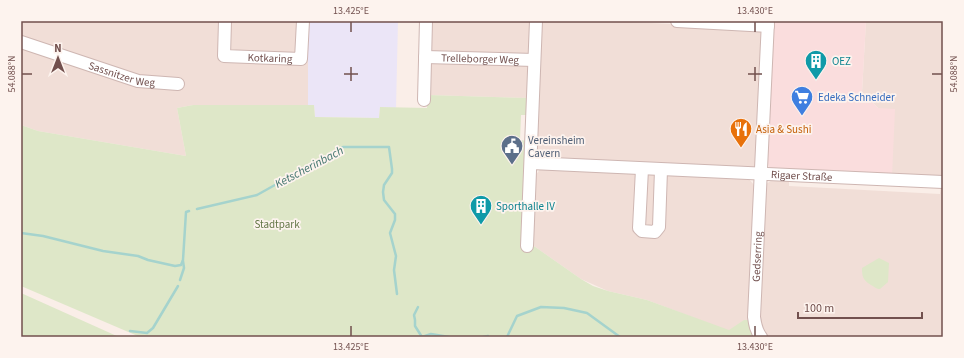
<svg xmlns="http://www.w3.org/2000/svg" width="964" height="358" font-family="'Source Sans 3',sans-serif">
<style>
.residential{fill:#f1ded7}
.commercial{fill:#fadddd}
.education{fill:#ebe5f7}
.green{fill:#dee7c8}
.lines{fill:none;stroke-linecap:round;stroke-linejoin:round}
.stream{stroke:#a5d3cd;stroke-width:2.5}
.minor-casing{stroke:#ceb6b2;stroke-width:14}
.minor{stroke:#fff;stroke-width:12}
.ticks{fill:none;stroke:#72504e;stroke-width:1.5}
.labels{text-anchor:middle;stroke-width:3.5;stroke-linejoin:round;paint-order:stroke}
.street-label{font-size:11px;fill:#72504e;stroke:#fdf3ee}
.culture-label{font-size:11px;fill:#0d838f;stroke:#fdf3ee;text-anchor:start}
.shop-label{font-size:11px;fill:#366cbe;stroke:#fdf3ee;text-anchor:start}
.food-label{font-size:11px;fill:#c56008;stroke:#fdf3ee;text-anchor:start}
.service-label{font-size:11px;fill:#4e5e75;stroke:#fdf3ee;text-anchor:start}
.park-label{font-size:11px;fill:#647747;stroke:#fdf3ee}
.water-label{font-size:12px;font-style:italic;fill:#43766f;stroke:#fdf3ee}
.neatline{fill:none;stroke:#72504e;stroke-width:1.5}
.ticks-label{font-size:10px;text-anchor:middle;fill:#72504e}
</style>
<rect width="100%" height="100%" fill="#faeee8"/>
<g class="residential">
<polygon points="21,21 308,21 308,105 193,105 177,108 186,156 38,131 21,125"/>
<polygon points="430,21 531,21 529,98 428,95"/>
<polygon points="541,21 611,21 753,28 757,29 762,35 756,168 544,159 538,156 536,153"/>
<polygon points="866,21 943,21 943,179 892,177 878,108 862,92"/>
<polygon points="541,168 748,178 754,185 756,192 750,320 744,321 729,331 647,300 608,291 581,279 531,244 535,176"/>
<polygon points="789,178 789,186 940,194 941,185 943,185 943,337 765,337 757,320 766,184 774,179"/>
</g>
<polygon class="commercial" points="773,21 866,21 862,92 878,108 895,109 892,177 775,169 769,167 766,159"/>
<polygon class="education" points="308,21 398,21 396,108 380,107 379,118 315,117 314,105 308,105"/>
<g class="green">
<polygon points="428,95 529,98 529,115 521,115 520,140 528,141 531,244 581,279 593,286 608,291 647,300 729,330 744,320 750,320 755,337 140,337 21,286 21,125 38,131 186,156 177,108 193,105 314,105 315,117 379,118 380,107 427,108"/>
<path d="M 879,258 L 889,263 L 888,282 L 880,289 C 876,289 875,287 871,285 C 863,280 862,277 862,268 Z"/>
<polygon points="21,293 119,337 21,337"/>
</g>
<g class="lines">
<g class="stream">
<polyline points="197,209 257,195 343,147 389,147 392,169 392,173 384,185 383,192 384,200 395,214 395,220 390,233 396,256 394,270 397,294"/>
<polyline points="21,233 43,236 103,251 138,256 148,260 175,266 181,265 183,260 186,212 189,211"/>
<polyline points="180,280 184,268 183,261"/>
<polyline points="418,307 414,315 415,320 415,326 422,337 431,334 449,337"/>
<polyline points="130,331 147,333 153,328 178,286"/>
<polyline points="483,337 488,336"/>
<polyline points="507,337 517,316 541,307 564,308 587,313 620,337"/>
</g>
<g class="minor-casing">
<g id="minor">
<path id="s1" d="M 225,21 L 224,56 L 301,59 L 303,21"/>
<polyline points="677,21 768,26"/>
<path id="s2" d="M 21,42 L 138,81 L 178,84"/>
<path id="s3" d="M 425,57 L 534,60"/>
<polyline points="424,100 426,21"/>
<path id="s4" d="M 531,163 L 943,182"/>
<polyline points="642,169 639,228 642,231 655,232 659,227 661,170"/>
<polyline points="527,246 536,21"/>
<path id="s5" d="M 761,337 C 756,331 755,324 754,317 L 768,21"/>
</g>
</g>
<use href="#minor" class="minor"/>
</g>
<path class="ticks" d="M 351,22 L 351,32M 755,22 L 755,32M 351,67 L 351,81M 755,67 L 755,81M 22,74 L 32,74M 344,74 L 358,74M 748,74 L 762,74M 932,74 L 942,74M 351,326 L 351,336M 755,326 L 755,336"/>
<defs>
<g id="building-pin" transform="scale(1.15)"><path d="M0 17L-7.5 6A9.5 9.5 0 1 1 7.5 6Z" fill="#0f9aa8" stroke="#fdf3ee"/><path d="M-4-6H4V6H1V3H-1V6H-4ZM-2.5-4.3h1.7v1.8h-1.7ZM.8-4.3h1.7v1.8H.8ZM-2.5-1h1.7V.8h-1.7ZM.8-1h1.7V.8H.8Z" fill="#fff"/></g>
<g id="supermarket-pin" transform="scale(1.15)"><path d="M0 17L-7.5 6A9.5 9.5 0 1 1 7.5 6Z" fill="#3f7fe0" stroke="#fdf3ee"/><path d="M-6-5.5h2.5l.6 2H6L4.5 2H-2.5L-4.4-4H-6ZM-1.5 3.2a1.3 1.3 0 1 0 .1 0ZM3 3.2a1.3 1.3 0 1 0 .1 0Z" fill="#fff"/></g>
<g id="restaurant-pin" transform="scale(1.15)"><path d="M0 17L-7.5 6A9.5 9.5 0 1 1 7.5 6Z" fill="#e8710a" stroke="#fdf3ee"/><path d="M-5-6h1v4h1v-4h1v4h1v-4h1v5L-1.5 .5V6h-2V.5L-5-1ZM5-6V6H3V1.5H1.5Q1.5-4 5-6Z" fill="#fff"/></g>
<g id="civic-pin" transform="scale(1.15)"><path d="M0 17L-7.5 6A9.5 9.5 0 1 1 7.5 6Z" fill="#5c6f8a" stroke="#fdf3ee"/><path d="M-.6-6.5H3V-4.5H.6V-3L4-1V1h2V6H-6V1h2V-1L-.6-3ZM-1.2 2.5V6h2.4V2.5Z" fill="#fff"/></g>
</defs>
<g fill-rule="evenodd">
<use href="#building-pin" x="816" y="61"/>
<use href="#supermarket-pin" x="802" y="97"/>
<use href="#restaurant-pin" x="741" y="129"/>
<use href="#civic-pin" x="512" y="146"/>
<use href="#building-pin" x="481" y="206"/>
</g>
<g class="labels">
<g class="street-label">
<text dy="4" stroke="none"><textPath href="#s1" startOffset="81">Kotkaring</textPath></text>
<text dy="4" stroke="none"><textPath href="#s3" startOffset="55">Trelleborger Weg</textPath></text>
<text dy="4" stroke="none"><textPath href="#s2" startOffset="106">Sassnitzer Weg</textPath></text>
<text dy="4" stroke="none"><textPath href="#s4" startOffset="271">Rigaer Straße</textPath></text>
<text dy="4" stroke="none"><textPath href="#s5" startOffset="82">Gedserring</textPath></text>
</g>
<g class="culture-label">
<text x="832" y="65">OEZ</text>
<text x="496" y="210">Sporthalle IV</text>
</g>
<g class="shop-label">
<text x="818" y="101">Edeka Schneider</text>
</g>
<g class="food-label">
<text x="756" y="133">Asia &amp; Sushi</text>
</g>
<g class="service-label">
<text x="528" y="144">Vereinsheim<tspan x="528" dy="13">Cavern</tspan></text>
</g>
<g class="park-label">
<text x="277" y="228">Stadtpark</text>
</g>
<g class="water-label">
<text transform="translate(309 167) rotate(-28)" y="4">Ketscherinbach</text>
</g>
</g>
<rect width="964" height="358" fill="none" stroke="#fdf3ee" stroke-width="44"/>
<g transform="translate(58 58)" stroke="#fdf3ee" stroke-width="3" paint-order="stroke">
<path d="M0-3L7 15L0 10L-7 15Z" fill="#72504e"/>
<text y="-6" font-size="11" font-weight="bold" text-anchor="middle" fill="#72504e">N</text>
</g>
<path d="M798 312v6h124v-6" fill="none" stroke="#72504e" stroke-width="2"/>
<text x="804" y="312" font-size="12" fill="#72504e" stroke="#fdf3ee" stroke-width="3" paint-order="stroke">100 m</text>
<rect x="22" y="22" width="920" height="314" class="neatline"/>
<g class="ticks-label">
<text x="351" y="14">13.425°E</text>
<text x="755" y="14">13.430°E</text>
<text transform="translate(11 74) rotate(-90)" y="4">54.088°N</text>
<text transform="translate(953 74) rotate(-90)" y="4">54.088°N</text>
<text x="351" y="350">13.425°E</text>
<text x="755" y="350">13.430°E</text>
</g>
</svg>
